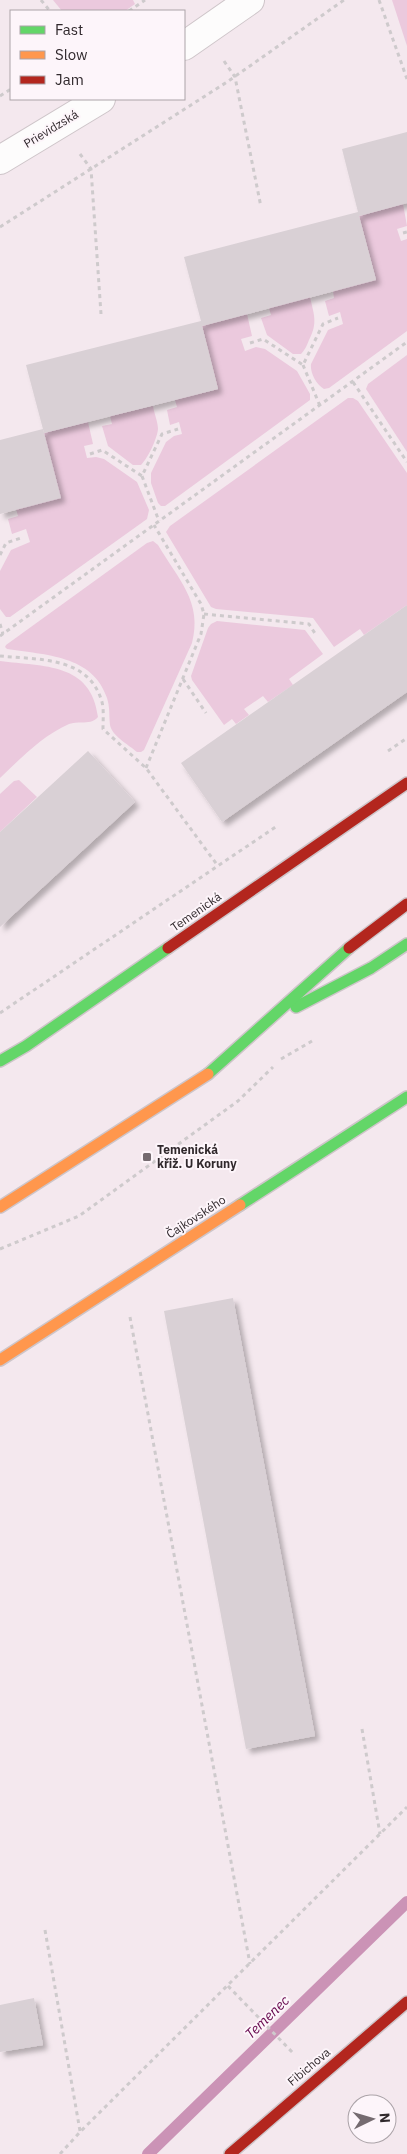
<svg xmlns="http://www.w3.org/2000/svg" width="407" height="2154" font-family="'IBM Plex Sans',sans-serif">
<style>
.green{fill:#ebc9dd}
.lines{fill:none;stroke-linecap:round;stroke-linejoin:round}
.stream{stroke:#cb93b6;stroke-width:12}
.building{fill:#d9d0d5;filter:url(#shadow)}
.street-casing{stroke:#cec5c9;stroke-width:30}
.fast-casing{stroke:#cec5c9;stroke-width:14}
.slow-casing{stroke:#cec5c9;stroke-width:14}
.jam-casing{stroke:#cec5c9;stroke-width:14}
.path{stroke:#cecacc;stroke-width:3;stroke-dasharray:4 4;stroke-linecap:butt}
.street{stroke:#fdfcfc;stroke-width:28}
.fast{stroke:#63d668;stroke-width:11}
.slow{stroke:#ff974d;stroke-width:11}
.jam{stroke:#b3261e;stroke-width:11}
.poi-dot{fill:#756b70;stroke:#fdf5fa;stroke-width:2}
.labels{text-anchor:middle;stroke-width:4;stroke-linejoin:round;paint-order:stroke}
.street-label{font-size:12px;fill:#30282c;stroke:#fdf5fa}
.poi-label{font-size:12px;font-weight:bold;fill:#30282c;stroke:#fdf5fa;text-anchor:start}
.water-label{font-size:14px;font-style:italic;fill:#64044b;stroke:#fdf5fa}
</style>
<defs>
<filter id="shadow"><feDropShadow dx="4.5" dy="4.5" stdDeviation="2.5" flood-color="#0004"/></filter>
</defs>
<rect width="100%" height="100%" fill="#f4e8ee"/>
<g class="green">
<polygon points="53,0 133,0 135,4 125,11 62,11"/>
<polygon points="392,0 407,0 407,46"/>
<path d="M 403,204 L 407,226 L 397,229 L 401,241 L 407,239 L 407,331 L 329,388 L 324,389 C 316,384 310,373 311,364 L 328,330 L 343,324 L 340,312 L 329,316 L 325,301 L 334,298 L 333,291 L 376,279 L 359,216 Z"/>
<path d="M 310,297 C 314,315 318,323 309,340 C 307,345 305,350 301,354 L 293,354 L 267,335 L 261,318 L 271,315 L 269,308 Z"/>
<polygon points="247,314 252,336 241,339 245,351 256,347 265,349 297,371 310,394 310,400 165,506 161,506 158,503 151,483 151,473 166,442 174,436 182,434 179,422 170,425 167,410 177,407 175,400 218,389 202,326"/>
<polygon points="407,355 407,452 366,389 368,384"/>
<polygon points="348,398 353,398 358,401 407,473 407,605 364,635 360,629 334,647 313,618 216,609 211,607 166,532 170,526"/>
<path d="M 153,406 C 154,413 158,422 158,429 C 157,439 148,458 141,465 L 133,465 L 108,446 L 102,426 L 112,424 L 110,416 Z"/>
<polygon points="88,422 93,444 84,446 87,458 96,457 104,459 137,482 149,510 147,519 10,617 6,617 0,609 0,571 11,550 30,542 26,529 12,534 8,519 18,516 16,509 44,433"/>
<path d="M 153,541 L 158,545 C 178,579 203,602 192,643 L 144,750 L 141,752 L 137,752 C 129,745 112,736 110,725 C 109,716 110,707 107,698 C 93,655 45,655 7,649 L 5,647 L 6,645 L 147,543 Z"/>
<polygon points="217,621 305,630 323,654 289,679 293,685 268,702 263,696 244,709 249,715 236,724 232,719 224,725 192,680 191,676 208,628 211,624"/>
<path d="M 0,661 C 44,667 91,662 98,717 C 91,726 79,720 69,724 C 42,736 21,758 0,778 Z"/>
<polygon points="19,780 37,797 0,832 0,794 14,781"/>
</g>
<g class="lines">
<polyline class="stream" points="148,2154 407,1902"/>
</g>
<g class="building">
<polygon points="407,132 407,203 359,216 376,280 202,326 218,389 44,433 26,365 201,321 184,257 358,212 342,149"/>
<polygon points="43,429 61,498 0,514 0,440"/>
<polygon points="407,605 407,692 222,822 181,763"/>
<polygon points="88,751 135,802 0,927 0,832"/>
<polygon points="233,1298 315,1736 246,1749 164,1311"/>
<polygon points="34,1998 43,2045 0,2052 0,2005"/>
</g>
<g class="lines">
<g class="street-casing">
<g id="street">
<polyline points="184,46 250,0"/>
<polyline points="0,160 101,99"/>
</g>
</g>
<g class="fast-casing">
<g id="fast">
<polyline points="296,1007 371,968 407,944"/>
<polyline points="0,1061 26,1046 168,948"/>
<polyline points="208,1074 349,948"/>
<polyline points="240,1205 407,1097"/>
</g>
</g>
<g class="slow-casing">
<g id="slow">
<polyline points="0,1207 208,1074"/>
<polyline points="0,1360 240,1205"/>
</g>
</g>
<g class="jam-casing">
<g id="jam">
<polyline points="168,948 407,783"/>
<polyline points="349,948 407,904"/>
<polyline points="230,2154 407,2002"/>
</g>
</g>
<g class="path">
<polyline points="41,0 50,11"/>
<polyline points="379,0 407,79"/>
<polyline points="129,11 145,0"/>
<polyline points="224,61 235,77 261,207"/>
<polyline points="0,96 11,89"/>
<polyline points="80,154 91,169 101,314"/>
<polyline points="0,227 227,82 344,0"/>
<polyline points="403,233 407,232"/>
<polyline points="250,343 263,339 303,365 323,324 338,318"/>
<polyline points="303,365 320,406"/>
<polyline points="353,382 407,462"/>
<polyline points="90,454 102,450 142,476 162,434 178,429"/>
<polyline points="142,476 159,521"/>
<polyline points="0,555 6,543 21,538"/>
<polyline points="204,614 309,624 316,635"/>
<polyline points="0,624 3,634"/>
<polyline points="0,636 407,342"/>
<path d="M 0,656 C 39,660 89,656 102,702 C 104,710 103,720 103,729 L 146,768 L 218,866"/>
<polyline points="183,679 206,713"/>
<polyline points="388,751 407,738"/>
<polyline points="146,768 201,634 204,614 201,604 154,525"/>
<polyline points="0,1013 277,826"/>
<polyline points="281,1059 312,1041"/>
<polyline points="0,1249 79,1216 238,1101 273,1067"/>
<polyline points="130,1317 250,1964"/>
<polyline points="362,1729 380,1834"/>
<polyline points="45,1930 80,2131"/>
<polyline points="228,1986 293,2053"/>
<polyline points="60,2154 80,2132 407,1807"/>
</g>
<use href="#street" class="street"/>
<use href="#fast" class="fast"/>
<use href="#slow" class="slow"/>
<use href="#jam" class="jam"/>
</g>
<rect class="poi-dot" x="142" y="1152" width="10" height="10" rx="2.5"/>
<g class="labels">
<g class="street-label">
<text transform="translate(51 129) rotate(-31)" y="4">Prievidzská</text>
<text transform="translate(196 912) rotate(-35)" y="4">Temenická</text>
<text transform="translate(196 1217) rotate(-33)" y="4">Čajkovského</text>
<text transform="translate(309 2067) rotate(-40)" y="4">Fibichova</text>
</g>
<g class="poi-label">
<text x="157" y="1154">Temenická<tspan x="157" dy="14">křiž. U Koruny</tspan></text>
</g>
<g class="water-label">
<text transform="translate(267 2017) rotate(-44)" y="5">Temenec</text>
</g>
</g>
<rect x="10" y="10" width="175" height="90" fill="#fdf5fa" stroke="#aba3a8"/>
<rect x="20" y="26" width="25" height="8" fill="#63d668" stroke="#aba3a8"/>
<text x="55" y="35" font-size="15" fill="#30282c">Fast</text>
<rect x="20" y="51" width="25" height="8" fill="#ff974d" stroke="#aba3a8"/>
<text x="55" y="60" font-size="15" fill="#30282c">Slow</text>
<rect x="20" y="76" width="25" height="8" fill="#b3261e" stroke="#aba3a8"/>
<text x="55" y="85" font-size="15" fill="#30282c">Jam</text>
<g transform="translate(372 2119) rotate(85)"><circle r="24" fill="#fdf5fa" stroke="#aba3a8"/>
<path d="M0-4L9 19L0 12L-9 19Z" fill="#756b70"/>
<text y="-8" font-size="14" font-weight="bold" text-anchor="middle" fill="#30282c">N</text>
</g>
</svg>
